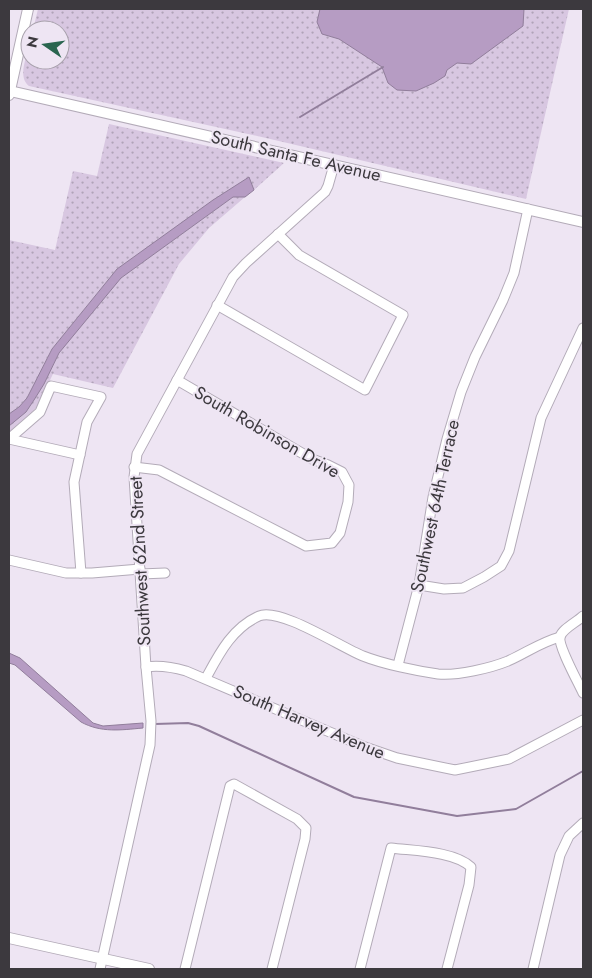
<svg xmlns="http://www.w3.org/2000/svg" width="592" height="978" font-family="Jost,sans-serif">
<style>
.grass{fill:url(#grass-dots)}
.water{fill:#b69cc3;stroke:#917e9b}
.lines{fill:none;stroke-linecap:round;stroke-linejoin:round}
.stream{stroke:#917e9b;stroke-width:2}
.minor-casing{stroke:#b3abb8;stroke-width:11}
.major-casing{stroke:#b3abb8;stroke-width:12}
.minor{stroke:#fff;stroke-width:9}
.major{stroke:#fff;stroke-width:10}
.labels{text-anchor:middle;stroke-width:4;stroke-linejoin:round;paint-order:stroke}
.street-label{font-size:18px;fill:#3c393e;stroke:#eee5f3}
</style>
<defs>
<pattern id="grass-dots" width="8" height="8" patternUnits="userSpaceOnUse" patternTransform="scale(1.25)"><rect width="8" height="8" fill="#d8c7e1"/><path d="M2 2h.1M6 6h.1" fill="none" stroke="#b0a3b8" stroke-width="1.8" stroke-linecap="round"/></pattern>
</defs>
<rect width="100%" height="100%" fill="#eee5f3"/>
<g class="grass">
<path d="M 38,9 L 569,9 L 526,199 L 266,138 L 29,86 C 17,77 27,56 30,44 L 30,60 L 60,60 L 60,30 L 33,30 Z"/>
<polygon points="109,124 284,163 254,190 249,178 117,269 52,349 27,398 19,407 9,414 9,240 55,250 73,171 97,176"/>
<polygon points="233,197 245,197 209,228 179,264 113,388 53,374 36,408 9,432 9,426 44,384 59,353 70,338 121,278"/>
</g>
<g class="water">
<polygon points="320,9 524,9 523,26 471,64 457,63 447,70 445,76 434,83 416,91 397,90 388,83 382,67 339,39 322,34 317,22"/>
<polygon points="249,177 254,190 245,197 233,197 121,278 59,353 44,384 34,400 26,412 9,426 9,414 19,407 27,398 52,349 117,269 213,200"/>
<path d="M 9,653 L 20,658 L 93,723 L 103,726 L 143,723 L 143,728 C 121,730 101,733 81,722 L 15,665 L 9,663 Z"/>
</g>
<g class="lines">
<g class="stream">
<polyline points="300,117 383,67"/>
<polyline points="155,724 188,723 199,726 354,797 457,816 516,809 583,771"/>
</g>
<g class="minor-casing">
<g id="minor">
<polyline points="217,305 365,390 403,315 299,255 278,234"/>
<polyline points="9,439 40,412 51,386 101,397 87,422 74,482 81,573"/>
<polyline points="9,439 80,455"/>
<polyline points="134,467 159,470 306,546 332,543 340,533 348,502 349,485 342,472 328,465 312,459 177,380"/>
<polyline points="9,560 66,573 92,573 140,569"/>
<polyline points="141,574 165,573"/>
<polyline points="419,585 444,589 463,588 484,577 501,566 509,551 541,418 583,328"/>
<path d="M 583,616 C 577,622 562,629 560,637 C 558,646 579,684 583,693"/>
<polyline points="398,665 419,585 433,497 447,439 461,392 475,357 503,300 514,273 528,209"/>
<path d="M 146,667 C 160,665 172,667 186,671 L 365,747 L 397,758 L 455,770 L 509,759 L 583,720"/>
<path d="M 206,678 C 219,654 232,628 259,616 C 280,607 342,648 363,656 C 383,664 417,671 438,674 C 457,676 491,668 508,661 C 526,653 541,642 560,637"/>
<polyline points="100,969 150,745 151,721 146,667 134,477 137,454 233,277 246,263 325,192 328,186 334,165"/>
<polyline points="185,969 230,786 234,784 297,819 306,828 305,839 272,969"/>
<path d="M 360,969 L 391,848 C 414,851 454,851 471,867 L 469,885 L 447,969"/>
<polyline points="533,969 560,855 569,836 583,823"/>
</g>
</g>
<g class="major-casing">
<g id="major">
<polyline points="10,91 583,222"/>
<polyline points="9,95 28,9"/>
<polyline points="9,938 149,969"/>
</g>
</g>
<use href="#minor" class="minor"/>
<use href="#major" class="major"/>
</g>
<g class="labels">
<g class="street-label">
<text transform="translate(296 156) rotate(13)" y="6">South Santa Fe Avenue</text>
<text transform="translate(267 432) rotate(30)" y="6">South Robinson Drive</text>
<text transform="translate(435 506) rotate(-78)" y="6">Southwest 64th Terrace</text>
<text transform="translate(140 561) rotate(-93)" y="6">Southwest 62nd Street</text>
<text transform="translate(309 722) rotate(23)" y="6">South Harvey Avenue</text>
</g>
</g>
<rect width="592" height="978" fill="none" stroke="#3c393e" stroke-width="20"/>
<g transform="translate(45 45) rotate(283)"><circle r="24" fill="#eee5f3" stroke="#a7a0ab"/>
<path d="M0-4L9 19L0 12L-9 19Z" fill="#2a654f"/>
<text y="-8" font-size="14" font-weight="bold" text-anchor="middle" fill="#3c393e">N</text>
</g>
</svg>
